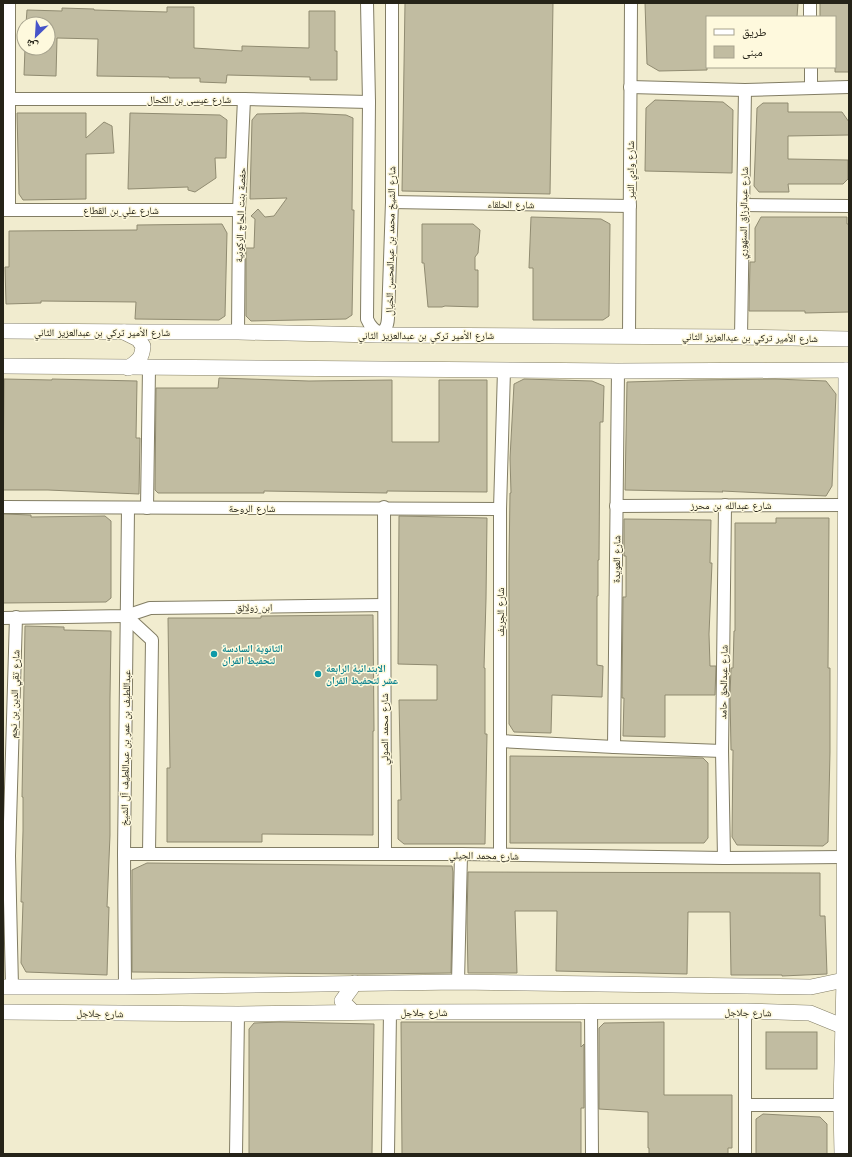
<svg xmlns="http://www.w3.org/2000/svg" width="852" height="1157" font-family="'Work Sans','Noto Naskh Arabic',sans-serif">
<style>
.building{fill:#c1bca1;stroke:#908b71}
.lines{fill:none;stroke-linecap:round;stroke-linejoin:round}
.minor-casing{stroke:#827d64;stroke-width:14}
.tertiary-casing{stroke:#827d64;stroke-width:16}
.minor{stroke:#fff;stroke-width:12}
.tertiary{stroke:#fff;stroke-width:15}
.culture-dot{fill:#0f9aa8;stroke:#fef9dd;stroke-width:1.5}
.labels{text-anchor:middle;stroke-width:3;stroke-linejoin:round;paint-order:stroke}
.street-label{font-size:10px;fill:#252318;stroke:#fef9dd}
.culture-label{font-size:10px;font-weight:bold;fill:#0d838f;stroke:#fef9dd;text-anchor:start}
</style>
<rect width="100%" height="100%" fill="#f1eccf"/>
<g class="building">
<polygon points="405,3 553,3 550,194 402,191"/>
<polygon points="645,3 798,3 797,17 707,17 707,70 659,71 647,64"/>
<polygon points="820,3 849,3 849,72 835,72 835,17 820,17"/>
<polygon points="167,7 194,7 194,48 242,51 242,46 309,48 309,11 335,11 335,51 337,51 337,80 310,80 310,77 227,75 226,83 200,82 200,78 169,78 169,77 97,76 98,39 57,38 56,76 24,75 25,48 48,48 48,24 26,24 27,10 62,11 62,8 94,9 94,10 167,12"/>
<polygon points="655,100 723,102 733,110 732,173 645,171 646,108"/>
<polygon points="763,103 788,103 788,112 842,112 849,122 849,135 788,136 788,159 848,160 848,179 843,184 788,184 789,192 759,192 754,186 757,108"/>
<polygon points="17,113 86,113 86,138 104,122 112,126 114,153 86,154 86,199 23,200 19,194"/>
<polygon points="130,113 220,115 227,120 226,158 215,158 216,178 195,192 188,190 188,187 128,189"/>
<polygon points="303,113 346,115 353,118 352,210 354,210 352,315 346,319 251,321 246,316 246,248 254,248 255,219 251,216 258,209 265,217 274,216 287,198 250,199 252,120 257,114"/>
<polygon points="531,217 601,219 610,224 609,316 603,320 533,320 533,268 529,268"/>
<polygon points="761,217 847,217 847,224 849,224 849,312 805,313 805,311 749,311 750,262 755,262 755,228"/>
<polygon points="222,224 227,233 225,316 219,320 135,319 136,302 41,301 41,303 6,304 5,267 9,267 9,231 137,230 137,225"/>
<polygon points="422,224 473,224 480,230 478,253 475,257 475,270 478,270 478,307 445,306 442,307 428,307 424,263 422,263"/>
<polygon points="219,378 309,381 392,380 392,442 439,442 439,380 487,380 487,492 387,491 387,493 264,491 264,493 158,493 155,490 156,388 218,388"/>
<polygon points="4,379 52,380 52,379 137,381 136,438 140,438 139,494 48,490 3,490"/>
<polygon points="524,379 592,381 604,386 603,422 600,422 599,560 598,560 598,596 597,596 597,665 603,666 602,697 552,695 551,733 514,732 509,724 509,562 510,493 511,493 510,458 514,384"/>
<polygon points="775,379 826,381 836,394 832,486 826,496 722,491 723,492 625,490 627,382 695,380"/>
<polygon points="3,514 31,515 31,517 105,516 111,521 111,598 106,602 3,603"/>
<polygon points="399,516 487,518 486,599 484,668 485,668 485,734 487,734 485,844 404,844 398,839 398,800 401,800 399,700 437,700 437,665 398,664"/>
<polygon points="776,518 829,518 828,668 830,668 830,752 828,842 823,846 737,845 732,837 733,750 731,750 730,695 731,668 733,668 734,631 735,631 735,523 776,523"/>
<polygon points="624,519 711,520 710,563 712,563 709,634 710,666 716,666 715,695 665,695 665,737 623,736 624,698 622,698 623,597 626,597 626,556 624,556"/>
<polygon points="373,615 374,731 373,731 373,835 262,834 262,842 167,842 167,768 170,768 168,618 261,618 261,616"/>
<polygon points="25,626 64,627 64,630 111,631 110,699 110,835 107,907 109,907 107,975 26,972 21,963 23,902 21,902 23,831 23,797 22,797"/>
<polygon points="510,756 703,758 708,763 708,838 704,843 510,843"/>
<polygon points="147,863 452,866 453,872 451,973 364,974 132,972 132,870"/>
<polygon points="468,872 820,873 820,916 825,916 827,974 782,976 782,975 731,975 730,912 688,912 687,974 556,971 557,911 515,911 517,973 468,973 467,922"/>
<polygon points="280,1022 374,1024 372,1154 249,1154 249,1029 254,1023"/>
<polygon points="401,1022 581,1022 581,1047 584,1044 584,1108 581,1108 581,1154 402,1154"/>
<polygon points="664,1022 664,1095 732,1095 732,1148 728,1148 728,1154 649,1154 649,1148 648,1148 648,1112 599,1109 599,1028 604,1023"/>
<rect x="766" y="1032" width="51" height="37"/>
<polygon points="763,1114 820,1117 827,1124 827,1154 756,1154 756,1119"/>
</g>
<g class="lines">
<g class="minor-casing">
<g id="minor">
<polyline points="9,3 9,210"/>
<path d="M 367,3 L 369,102 L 367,319 C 373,334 387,338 388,318 L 392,202 L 392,3"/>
<polyline points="810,3 810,17"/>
<polyline points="811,67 811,87"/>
<polyline points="630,87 745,90 849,87"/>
<polyline points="9,99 244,99 369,102"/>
<polyline points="392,202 630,206"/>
<polyline points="743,205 849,206"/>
<polyline points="3,210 239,210"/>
<polyline points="238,332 239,210 244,99"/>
<polyline points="629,336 631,3"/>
<polyline points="741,337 745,90"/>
<polyline points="616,506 846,505"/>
<path d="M 3,507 C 169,509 334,507 500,509"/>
<polyline points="384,507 385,854"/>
<polyline points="147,508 149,368"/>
<polyline points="126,616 152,640 149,853"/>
<polyline points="3,618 126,616 150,608 384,605"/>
<polyline points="500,741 614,747 722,751"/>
<polyline points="614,747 618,371"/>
<polyline points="124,854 461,854 724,858 843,857"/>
<polyline points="500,855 500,509 504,370"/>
<polyline points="724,858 722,751 725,505"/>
<polyline points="458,982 461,854"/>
<polyline points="12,987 9,856 16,617"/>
<polyline points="125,987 124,854 128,509"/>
<polyline points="591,1011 592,1154"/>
<polyline points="745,1011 745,1154"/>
<polyline points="746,1105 841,1105"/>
<polyline points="236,1154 238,1014"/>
<polyline points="388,1154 390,1012"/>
</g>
</g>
<g class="tertiary-casing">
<g id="tertiary">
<polyline points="3,331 146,332 238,332 376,335 741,337 849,339"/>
<path d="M 124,332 L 138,339 L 143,346 C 142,359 138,361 128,368"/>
<polyline points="3,366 618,371 849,370"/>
<polyline points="3,987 125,987 458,982 811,987 844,980"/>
<polyline points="3,1012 238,1014 390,1012 745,1011 810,1013 842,1026"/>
<polyline points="353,1012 342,1001 355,983"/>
<polyline points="842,1154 841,1105 844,980 846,370"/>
</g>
</g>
<use href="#minor" class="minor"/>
<use href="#tertiary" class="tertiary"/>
</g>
<g class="culture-dot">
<circle cx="214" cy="654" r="4"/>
<circle cx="318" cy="674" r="4"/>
</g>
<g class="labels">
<g class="street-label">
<text x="189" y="103">شارع عيسى بن الكحال</text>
<text transform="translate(630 170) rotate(-90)" y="4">شارع وادي النير</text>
<text transform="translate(511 204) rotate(1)" y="4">شارع الحلقاء</text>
<text x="121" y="214">شارع علي بن القطاع</text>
<text transform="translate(743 213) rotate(-89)" y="4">شارع عبدالرزاق السنهوري</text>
<text transform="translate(240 215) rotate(-88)" y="4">حفصة بنت الحاج الركونية</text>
<text transform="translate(390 241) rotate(-89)" y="4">شارع الشيخ محمد بن عبدالمحسن الخيال</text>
<text x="102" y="336">شارع الأمير تركي بن عبدالعزيز الثاني</text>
<text x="426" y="339">شارع الأمير تركي بن عبدالعزيز الثاني</text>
<text transform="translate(750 337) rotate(1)" y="4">شارع الأمير تركي بن عبدالعزيز الثاني</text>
<text x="731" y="509">شارع عبدالله بن محرز</text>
<text x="252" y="512">شارع الروحة</text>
<text transform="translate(616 559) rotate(-89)" y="4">شارع العويدة</text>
<text transform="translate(254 607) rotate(-1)" y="4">ابن زولالق</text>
<text transform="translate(500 612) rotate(-90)" y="4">شارع الجريف</text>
<text transform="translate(723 682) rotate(-89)" y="4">شارع عبدالحق حامد</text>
<text transform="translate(14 694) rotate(-88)" y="4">شارع تقي الدين بن نجم</text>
<text transform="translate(384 729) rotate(-90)" y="4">شارع محمد الصولي</text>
<text transform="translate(125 748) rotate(-89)" y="4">عبداللطيف بن عمر بن عبداللطيف آل الشيخ</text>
<text transform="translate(484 855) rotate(1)" y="4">شارع محمد الجيلي</text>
<text x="424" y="1016">شارع جلاجل</text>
<text transform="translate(748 1012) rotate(1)" y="4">شارع جلاجل</text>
<text transform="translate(100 1013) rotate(1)" y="4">شارع جلاجل</text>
</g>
<g class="culture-label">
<text x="222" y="652">الثانوية السادسة<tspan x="222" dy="12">لتحفيظ القران</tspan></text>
<text x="326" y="672">الابتدائية الرابعة<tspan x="326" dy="12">عشر لتحفيظ القران</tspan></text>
</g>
</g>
<rect width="852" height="1157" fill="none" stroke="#252318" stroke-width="8"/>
<rect x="706" y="16" width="130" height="52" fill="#fef9dd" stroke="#a7a38e"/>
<rect x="714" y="29" width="20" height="6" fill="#ffffff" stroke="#a7a38e"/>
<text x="742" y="36" font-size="12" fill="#252318">طريق</text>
<rect x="714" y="46" width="20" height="12" fill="#c1bca1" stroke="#a7a38e"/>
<text x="742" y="56" font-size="12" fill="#252318">مبنى</text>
<g transform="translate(36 36) rotate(205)"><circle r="19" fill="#fef9dd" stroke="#a7a38e"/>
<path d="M0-3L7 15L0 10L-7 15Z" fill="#4754c9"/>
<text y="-6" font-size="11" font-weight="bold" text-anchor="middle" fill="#252318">ش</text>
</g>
</svg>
